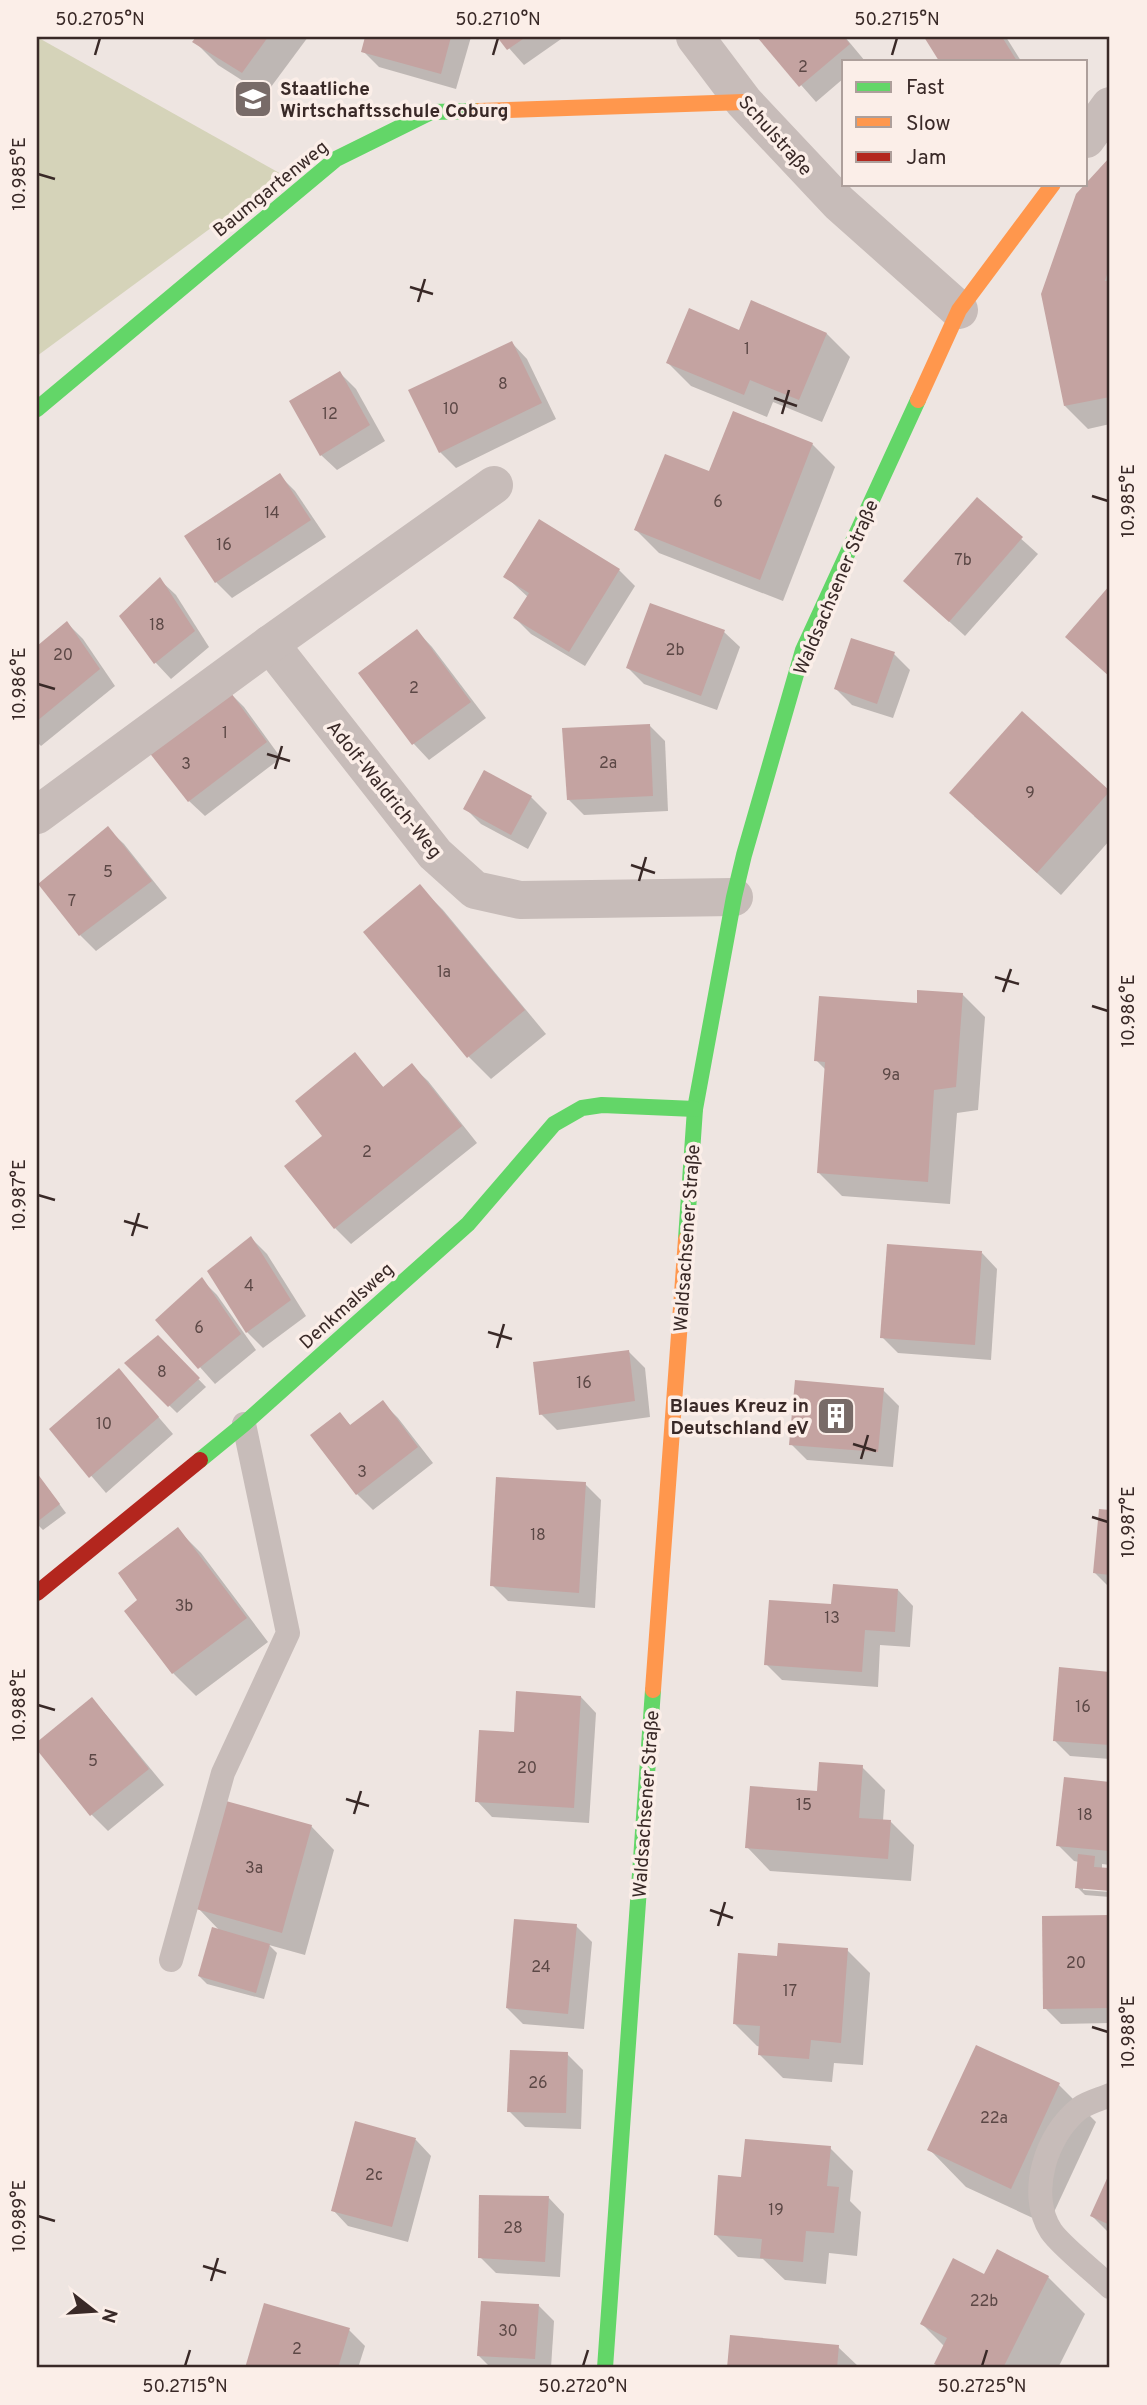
<svg xmlns="http://www.w3.org/2000/svg" width="1147" height="2405" font-family="Overpass,sans-serif">
<style>
.green{fill:#d5d3b9}
.shadow{fill:#0003}
.building{fill:#c4a3a1}
.lines{fill:none;stroke-linecap:round;stroke-linejoin:round}
.lane{stroke:#c7bcb9;stroke-width:24}
.street{stroke:#c7bcb9;stroke-width:38}
.fast{stroke:#63d668;stroke-width:16}
.slow{stroke:#ff974d;stroke-width:16}
.jam{stroke:#b3261e;stroke-width:16}
.ticks{fill:none;stroke:#392927;stroke-width:2.5}
.labels{text-anchor:middle;stroke-width:7;stroke-linejoin:round;paint-order:stroke}
.number-label{font-size:16px;fill:#5c4846}
.poi-label{font-size:19px;font-weight:bold;fill:#392927;stroke:#fbeee8;text-anchor:start}
.street-label{font-size:19px;fill:#392927;stroke:#fbeee8}
.neatline{fill:none;stroke:#392927;stroke-width:2.5}
.ticks-label{font-size:18px;text-anchor:middle;fill:#392927}
</style>
<rect width="100%" height="100%" fill="#eee5e1"/>
<polygon class="green" points="37,37 283,175 37,356"/>
<g class="shadow">
<polygon points="198,37 308,37 265,95 218,65 195,42"/>
<polygon points="366,37 471,37 456,89 379,67 363,51"/>
<polygon points="499,37 564,37 524,65"/>
<polygon points="759,37 845,37 865,61 844,61 844,78 816,102"/>
<polygon points="926,37 1006,37 1021,61 941,61"/>
<polygon points="1110,159 1110,424 1088,429 1065,406 1078,195"/>
<polygon points="740,332 827,334 850,357 822,422 773,402 767,417 691,386 668,363"/>
<polygon points="512,343 527,359 556,419 456,468 440,452"/>
<polygon points="340,373 356,389 385,441 337,470 321,455"/>
<polygon points="812,444 835,467 783,601 659,553 636,530 710,473"/>
<polygon points="279,475 295,491 326,537 232,598 216,582 186,537"/>
<polygon points="977,499 1038,554 965,636 905,581"/>
<polygon points="619,570 635,586 585,666 531,634 515,618 528,597 506,577"/>
<polygon points="160,580 176,595 209,647 171,679 156,663 121,616"/>
<polygon points="67,623 83,639 115,686 41,746 37,742 37,648"/>
<polygon points="417,631 432,647 486,718 429,760 414,744 360,673"/>
<polygon points="724,632 740,647 717,710 644,684 628,668"/>
<polygon points="894,654 910,670 893,718 852,705 836,689"/>
<polygon points="228,691 244,707 281,758 205,816 189,801"/>
<polygon points="1023,714 1110,793 1110,840 1061,895 974,816"/>
<polygon points="649,725 665,741 668,811 584,815 568,799"/>
<polygon points="531,797 547,813 528,849 481,824 465,808"/>
<polygon points="108,829 124,844 167,898 96,951 80,935"/>
<polygon points="420,887 443,910 546,1034 491,1079 469,1057"/>
<polygon points="962,994 985,1017 978,1110 957,1113 950,1204 842,1196 819,1173 826,1070 816,1060 918,1005"/>
<polygon points="355,1055 384,1088 412,1066 428,1081 477,1143 351,1244 335,1228 324,1136"/>
<polygon points="251,1238 267,1254 306,1316 263,1348 247,1332 209,1272"/>
<polygon points="982,1253 997,1269 991,1360 898,1353 882,1337"/>
<polygon points="202,1280 217,1295 256,1350 215,1384 158,1320"/>
<polygon points="158,1337 206,1387 177,1413 126,1363"/>
<polygon points="629,1352 645,1368 650,1417 557,1430 541,1414"/>
<polygon points="119,1371 173,1434 106,1493 51,1429"/>
<polygon points="883,1390 899,1406 893,1467 807,1460 791,1444"/>
<polygon points="382,1402 398,1418 433,1463 373,1510 357,1494 312,1435 340,1414 351,1426"/>
<polygon points="37,1474 66,1513 43,1530 37,1524"/>
<polygon points="585,1484 601,1500 595,1608 508,1601 492,1585"/>
<polygon points="1100,1511 1110,1512 1110,1588 1095,1573"/>
<polygon points="178,1530 201,1553 268,1642 196,1696 173,1673 126,1611 140,1600"/>
<polygon points="898,1590 913,1606 910,1647 880,1645 878,1687 782,1680 766,1664 832,1606"/>
<polygon points="1061,1669 1110,1674 1110,1759 1070,1756 1054,1740"/>
<polygon points="581,1697 596,1713 589,1823 492,1817 477,1801 515,1733"/>
<polygon points="92,1700 107,1716 164,1785 108,1831 92,1815 37,1748 37,1744"/>
<polygon points="862,1767 885,1790 883,1821 891,1822 914,1845 911,1881 770,1871 747,1847 818,1793"/>
<polygon points="1065,1779 1110,1784 1110,1865 1102,1864 1102,1870 1110,1870 1110,1889 1083,1887 1083,1890 1110,1892 1110,1897 1085,1895 1077,1887 1079,1862 1074,1861 1058,1845"/>
<polygon points="311,1826 334,1850 305,1955 269,1945 277,1953 264,1999 207,1984 199,1976 221,1932 198,1908"/>
<polygon points="1110,1917 1110,2023 1061,2024 1045,2008 1044,1918"/>
<polygon points="576,1926 592,1942 584,2029 523,2024 507,2008"/>
<polygon points="847,1950 870,1973 863,2065 834,2063 832,2082 783,2078 760,2055 761,2047 757,2046 734,2023 779,1958"/>
<polygon points="567,2054 583,2070 581,2129 525,2127 509,2111"/>
<polygon points="1059,2085 1096,2122 1048,2225 966,2187 930,2150"/>
<polygon points="356,2124 416,2140 431,2156 408,2242 348,2226 333,2210"/>
<polygon points="830,2148 853,2171 850,2201 861,2212 857,2256 829,2253 826,2284 785,2280 763,2259 738,2257 715,2234 743,2179"/>
<polygon points="1110,2176 1110,2234 1092,2216"/>
<polygon points="549,2198 564,2214 560,2277 496,2273 480,2257"/>
<polygon points="985,2276 1048,2277 1085,2314 1058,2368 941,2368 936,2363 944,2346 922,2324"/>
<polygon points="265,2305 349,2330 365,2346 358,2368 247,2368"/>
<polygon points="538,2305 554,2321 551,2368 491,2368 479,2356"/>
<polygon points="731,2337 838,2347 860,2368 729,2368"/>
</g>
<g class="building">
<polygon points="196,37 268,37 242,73 192,42"/>
<polygon points="365,37 451,37 441,74 361,52"/>
<polygon points="497,37 526,37 507,50"/>
<polygon points="757,37 844,37 850,44 799,87"/>
<polygon points="924,37 1002,37 1017,61 939,61"/>
<polygon points="1110,157 1110,264 1105,281 1110,280 1110,397 1064,406 1041,294 1076,194"/>
<polygon points="751,300 827,333 799,400 750,380 744,395 666,363 689,308 739,330"/>
<polygon points="512,341 542,403 439,453 408,390"/>
<polygon points="340,371 370,425 320,456 289,401"/>
<polygon points="733,411 813,443 760,580 634,530 665,454 709,471"/>
<polygon points="280,473 311,520 215,583 184,536"/>
<polygon points="977,497 1023,537 949,622 903,581"/>
<polygon points="539,519 620,569 569,652 513,618 529,593 503,577"/>
<polygon points="160,577 195,631 154,664 119,616"/>
<polygon points="1110,585 1110,677 1065,637"/>
<polygon points="650,603 725,630 701,696 626,668"/>
<polygon points="67,621 100,669 37,721 37,646"/>
<polygon points="417,629 471,702 412,745 358,673"/>
<polygon points="851,638 895,652 877,704 834,689"/>
<polygon points="228,689 267,742 188,802 148,751"/>
<polygon points="1022,711 1110,791 1037,873 949,793"/>
<polygon points="650,724 653,796 567,800 562,728"/>
<polygon points="484,770 532,796 511,835 463,809"/>
<polygon points="108,826 152,881 79,936 38,884"/>
<polygon points="420,884 525,1010 467,1058 363,932"/>
<polygon points="917,990 963,993 956,1087 934,1090 928,1182 817,1173 825,1062 814,1061 819,996 917,1003"/>
<polygon points="355,1052 383,1087 412,1063 462,1126 334,1229 284,1166 322,1136 295,1101"/>
<polygon points="251,1236 291,1300 246,1333 207,1271"/>
<polygon points="887,1244 982,1251 975,1345 880,1338"/>
<polygon points="202,1277 241,1334 198,1369 155,1320"/>
<polygon points="158,1335 200,1378 168,1407 124,1363"/>
<polygon points="629,1350 635,1401 539,1415 533,1362"/>
<polygon points="119,1368 159,1417 89,1478 49,1429"/>
<polygon points="795,1380 884,1388 878,1452 789,1445"/>
<polygon points="383,1400 418,1447 356,1495 310,1435 340,1412 350,1425"/>
<polygon points="37,1473 60,1504 37,1522"/>
<polygon points="496,1477 586,1482 579,1593 490,1586"/>
<polygon points="1099,1509 1110,1510 1110,1575 1093,1573"/>
<polygon points="178,1527 247,1618 172,1674 124,1611 137,1600 118,1573"/>
<polygon points="833,1584 898,1589 895,1632 865,1630 862,1672 764,1665 769,1600 831,1604"/>
<polygon points="1059,1667 1110,1672 1110,1745 1053,1741"/>
<polygon points="516,1691 581,1696 574,1808 475,1802 479,1730 514,1732"/>
<polygon points="92,1697 149,1769 90,1816 37,1750 37,1742"/>
<polygon points="819,1762 863,1765 859,1818 891,1820 888,1859 745,1848 750,1786 817,1791"/>
<polygon points="1064,1777 1110,1782 1110,1851 1056,1846"/>
<polygon points="226,1801 312,1825 282,1933 196,1909"/>
<polygon points="1078,1854 1095,1856 1094,1867 1110,1868 1110,1891 1075,1888"/>
<polygon points="1110,1915 1110,2008 1043,2009 1042,1916"/>
<polygon points="514,1919 577,1924 568,2014 506,2008"/>
<polygon points="212,1927 270,1944 256,1993 198,1976"/>
<polygon points="778,1943 848,1948 841,2043 811,2040 809,2059 758,2055 760,2026 733,2024 738,1953 777,1956"/>
<polygon points="976,2045 1060,2083 1011,2189 927,2150"/>
<polygon points="510,2050 568,2052 566,2113 507,2112"/>
<polygon points="355,2121 416,2138 392,2227 331,2211"/>
<polygon points="745,2139 831,2146 827,2186 839,2187 834,2233 806,2231 803,2262 760,2258 762,2239 714,2235 718,2175 741,2177"/>
<polygon points="1110,2172 1110,2225 1090,2216"/>
<polygon points="479,2195 549,2196 545,2262 478,2258"/>
<polygon points="997,2249 1049,2276 1003,2368 943,2368 934,2364 947,2338 920,2324 953,2258 984,2274"/>
<polygon points="481,2301 539,2304 535,2359 477,2356"/>
<polygon points="264,2303 350,2328 338,2368 245,2368"/>
<polygon points="730,2335 839,2345 837,2368 727,2368"/>
</g>
<g class="lines">
<g class="lane">
<polyline points="171,1960 223,1773 288,1633 244,1424"/>
<path d="M 1110,2095 C 1101,2099 1088,2102 1080,2108 C 1046,2134 1027,2194 1051,2231 C 1062,2247 1095,2272 1110,2287"/>
</g>
<g class="street">
<polyline points="695,37 744,102 839,203 959,310"/>
<polyline points="1086,139 1110,106"/>
<polyline points="270,644 435,854 475,890 520,900 734,897"/>
<polyline points="37,815 270,644 494,485"/>
</g>
<g class="fast">
<polyline points="37,409 336,159 431,112 478,111"/>
<polyline points="686,1239 695,1109 734,897 744,855 803,650 918,400"/>
<polyline points="200,1460 244,1424 468,1224 554,1124 582,1108 602,1105 695,1109"/>
<polyline points="605,2368 653,1690"/>
</g>
<g class="slow">
<polyline points="478,111 744,102"/>
<polyline points="918,400 959,310 1053,184"/>
<polyline points="653,1690 686,1239"/>
</g>
<polyline class="jam" points="37,1593 200,1460"/>
</g>
<path class="ticks" d="M 95,55 L 100,38M 493,55 L 498,38M 892,55 L 897,38M 38,174 L 55,179M 410,287 L 433,294M 418,302 L 425,279M 774,398 L 797,406M 782,414 L 789,390M 1092,496 L 1108,501M 38,684 L 55,689M 267,754 L 290,761M 275,769 L 282,746M 631,865 L 655,873M 639,881 L 646,857M 995,977 L 1019,984M 1003,992 L 1011,969M 1092,1006 L 1108,1011M 38,1195 L 55,1200M 124,1221 L 148,1228M 132,1236 L 139,1213M 488,1332 L 512,1339M 497,1348 L 504,1324M 853,1444 L 876,1451M 861,1459 L 868,1435M 1092,1517 L 1108,1522M 38,1705 L 55,1710M 346,1799 L 369,1806M 354,1814 L 361,1791M 710,1910 L 733,1918M 718,1926 L 725,1902M 1092,2027 L 1108,2032M 38,2216 L 55,2221M 203,2266 L 226,2273M 211,2281 L 218,2258M 185,2366 L 190,2350M 583,2366 L 588,2350M 982,2366 L 987,2350"/>
<defs>
<g id="school-square" transform="scale(2.0125)"><rect x="-9" y="-9" width="18" height="18" rx="4" fill="#786b68" stroke="#fbeee8"/><path d="M0-5L7-2L0 1L-7-2ZM-4 1L0 2.5L4 1V4Q0 6-4 4Z" fill="#fff"/></g>
<g id="building-square" transform="scale(2.0125)"><rect x="-9" y="-9" width="18" height="18" rx="4" fill="#786b68" stroke="#fbeee8"/><path d="M-4-6H4V6H1V3H-1V6H-4ZM-2.5-4.3h1.7v1.8h-1.7ZM.8-4.3h1.7v1.8H.8ZM-2.5-1h1.7V.8h-1.7ZM.8-1h1.7V.8H.8Z" fill="#fff"/></g>
</defs>
<g fill-rule="evenodd">
<use href="#school-square" x="253" y="99"/>
<use href="#building-square" x="836" y="1416"/>
</g>
<g class="labels">
<g class="number-label">
<text x="803" y="72">2</text>
<text x="747" y="354">1</text>
<text x="503" y="389">8</text>
<text x="451" y="414">10</text>
<text x="330" y="419">12</text>
<text x="718" y="507">6</text>
<text x="272" y="518">14</text>
<text x="224" y="550">16</text>
<text x="963" y="565">7b</text>
<text x="157" y="630">18</text>
<text x="675" y="655">2b</text>
<text x="63" y="660">20</text>
<text x="414" y="693">2</text>
<text x="225" y="738">1</text>
<text x="608" y="768">2a</text>
<text x="186" y="769">3</text>
<text x="1030" y="798">9</text>
<text x="108" y="877">5</text>
<text x="72" y="906">7</text>
<text x="444" y="977">1a</text>
<text x="891" y="1080">9a</text>
<text x="367" y="1157">2</text>
<text x="249" y="1291">4</text>
<text x="199" y="1333">6</text>
<text x="162" y="1377">8</text>
<text x="584" y="1388">16</text>
<text x="104" y="1429">10</text>
<text x="362" y="1477">3</text>
<text x="538" y="1540">18</text>
<text x="184" y="1611">3b</text>
<text x="832" y="1623">13</text>
<text x="1083" y="1712">16</text>
<text x="93" y="1766">5</text>
<text x="527" y="1773">20</text>
<text x="804" y="1810">15</text>
<text x="1085" y="1820">18</text>
<text x="254" y="1873">3a</text>
<text x="1076" y="1968">20</text>
<text x="541" y="1972">24</text>
<text x="790" y="1996">17</text>
<text x="538" y="2088">26</text>
<text x="994" y="2123">22a</text>
<text x="374" y="2180">2c</text>
<text x="776" y="2215">19</text>
<text x="513" y="2233">28</text>
<text x="984" y="2306">22b</text>
<text x="508" y="2336">30</text>
<text x="297" y="2354">2</text>
</g>
<g class="poi-label">
<text x="280" y="95">Staatliche<tspan x="280" dy="22">Wirtschaftsschule Coburg</tspan></text>
<text x="809" y="1412" text-anchor="end">Blaues Kreuz in<tspan x="809" dy="22">Deutschland eV</tspan></text>
</g>
<g class="street-label">
<text transform="translate(776 135) rotate(48)" y="7">Schulstraße</text>
<text transform="translate(270 188) rotate(-39)" y="7">Baumgartenweg</text>
<text transform="translate(835 587) rotate(-67)" y="7">Waldsachsener Straße</text>
<text transform="translate(385 789) rotate(51)" y="7">Adolf-Waldrich-Weg</text>
<text transform="translate(686 1238) rotate(-86)" y="7">Waldsachsener Straße</text>
<text transform="translate(346 1305) rotate(-42)" y="7">Denkmalsweg</text>
<text transform="translate(645 1804) rotate(-86)" y="7">Waldsachsener Straße</text>
</g>
</g>
<rect width="1147" height="2405" fill="none" stroke="#fbeee8" stroke-width="77"/>
<rect x="842" y="60" width="245" height="126" fill="#fbeee8" stroke="#ad9f9b" stroke-width="2"/>
<rect x="856" y="82" width="35" height="10" fill="#63d668" stroke="#ad9f9b" stroke-width="2"/>
<text x="906" y="94" font-size="21" fill="#392927">Fast</text>
<rect x="856" y="117" width="35" height="10" fill="#ff974d" stroke="#ad9f9b" stroke-width="2"/>
<text x="906" y="130" font-size="21" fill="#392927">Slow</text>
<rect x="856" y="152" width="35" height="10" fill="#b3261e" stroke="#ad9f9b" stroke-width="2"/>
<text x="906" y="164" font-size="21" fill="#392927">Jam</text>
<g transform="translate(94 2311) rotate(107)" stroke="#fbeee8" stroke-width="5" paint-order="stroke">
<path d="M0-5L12 26L0 18L-12 26Z" fill="#392927"/>
<text y="-10" font-size="19" font-weight="bold" text-anchor="middle" fill="#392927">N</text>
</g>
<rect x="38" y="38" width="1070" height="2328" class="neatline"/>
<g class="ticks-label">
<text x="100" y="25">50.2705°N</text>
<text x="498" y="25">50.2710°N</text>
<text x="897" y="25">50.2715°N</text>
<text transform="translate(19 174) rotate(-90)" y="6">10.985°E</text>
<text transform="translate(1128 501) rotate(-90)" y="6">10.985°E</text>
<text transform="translate(19 684) rotate(-90)" y="6">10.986°E</text>
<text transform="translate(1128 1011) rotate(-90)" y="6">10.986°E</text>
<text transform="translate(19 1195) rotate(-90)" y="6">10.987°E</text>
<text transform="translate(1128 1522) rotate(-90)" y="6">10.987°E</text>
<text transform="translate(19 1705) rotate(-90)" y="6">10.988°E</text>
<text transform="translate(1128 2032) rotate(-90)" y="6">10.988°E</text>
<text transform="translate(19 2216) rotate(-90)" y="6">10.989°E</text>
<text x="185" y="2392">50.2715°N</text>
<text x="583" y="2392">50.2720°N</text>
<text x="982" y="2392">50.2725°N</text>
</g>
</svg>
